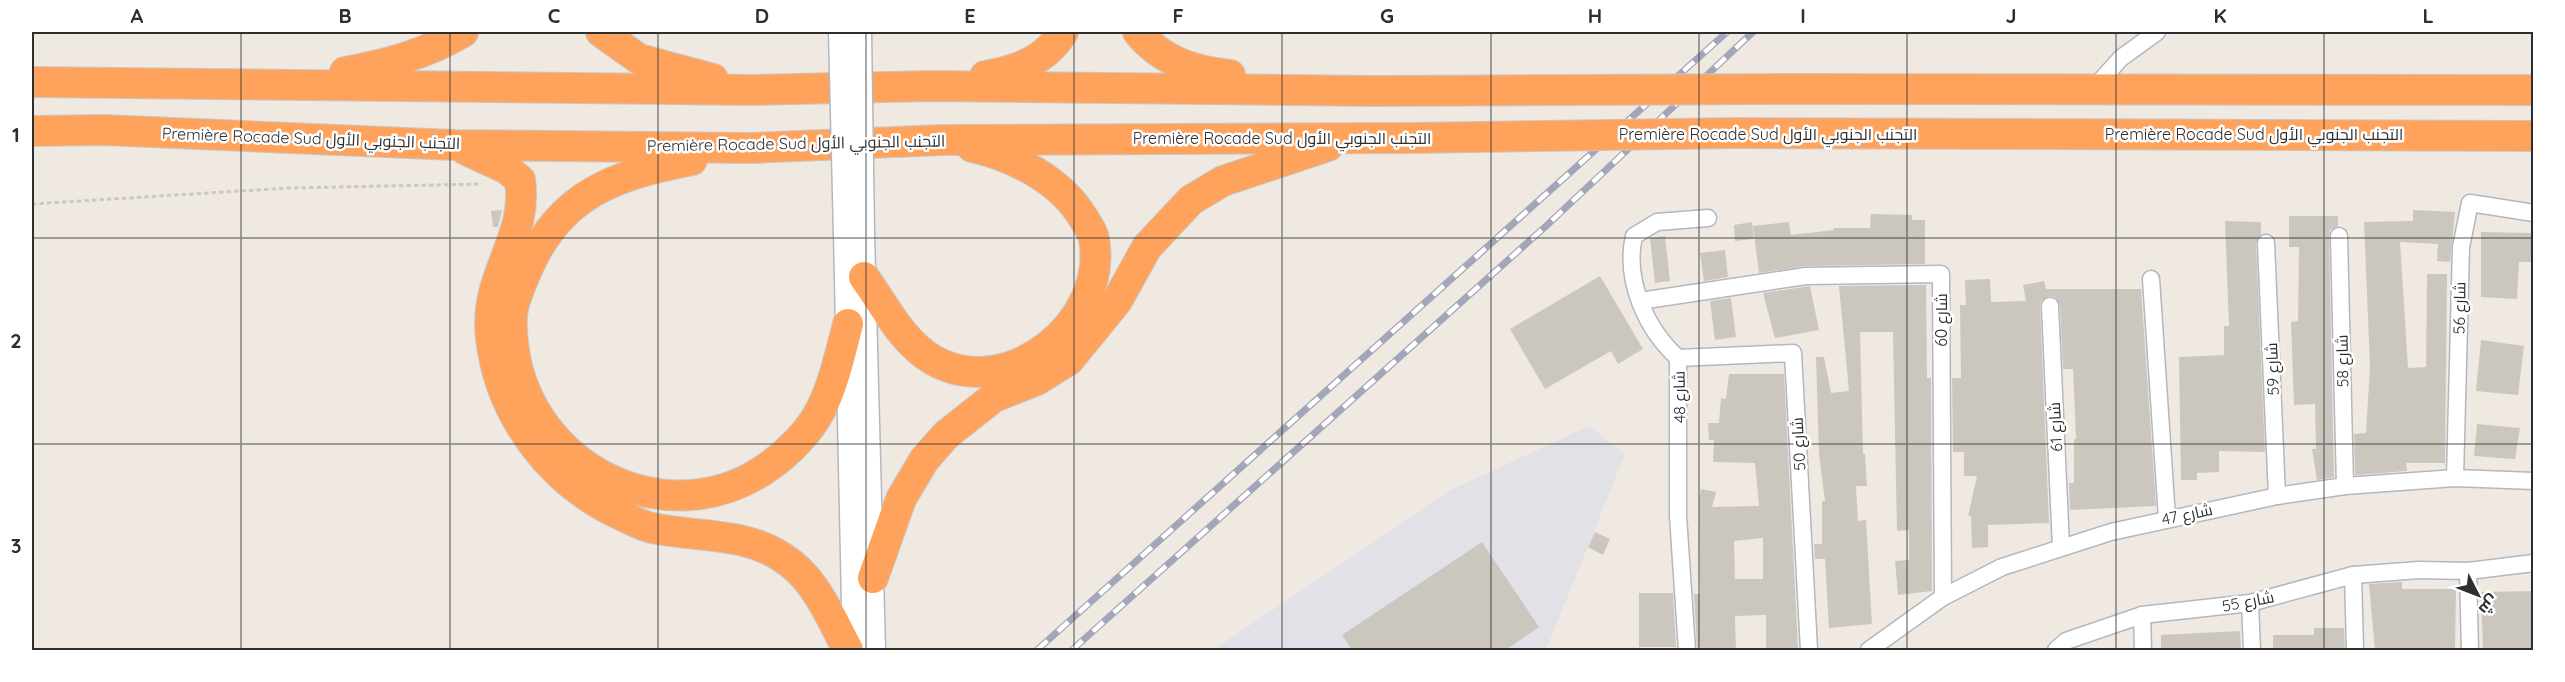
<svg xmlns="http://www.w3.org/2000/svg" width="2565" height="682" font-family="Quicksand,Cairo,sans-serif">
<style>
.industrial{fill:#e3e1e8}
.building{fill:#cbc7bf;fill-rule:evenodd}
.lines{fill:none;stroke-linecap:round;stroke-linejoin:round}
.minor-casing{stroke:#b4b7c1;stroke-width:19}
.secondary-casing{stroke:#b4b7c1;stroke-width:25}
.motorway-casing{stroke:#c9c9c9;stroke-width:32}
.path{stroke:#c9c9c9;stroke-width:3;stroke-dasharray:4.5 3;stroke-linecap:butt}
.minor{stroke:#fff;stroke-width:16}
.secondary{stroke:#fff;stroke-width:22}
.motorway{stroke:#ffa35c;stroke-width:30}
.rail-casing{stroke:#a3a6b8;stroke-width:7}
.rail{stroke:#fff;stroke-width:4.5;stroke-dasharray:14;stroke-linecap:butt}
.secondary-bridge-casing{stroke:#b4b7c1;stroke-width:25;stroke-linecap:butt}
.motorway-bridge-casing{stroke:#c9c9c9;stroke-width:32;stroke-linecap:butt}
.secondary-bridge{stroke:#fff;stroke-width:22}
.motorway-bridge{stroke:#ffa35c;stroke-width:30}
.grid{fill:none;stroke:#2e2e2e;stroke-width:1.5;stroke-opacity:0.55}
.labels{text-anchor:middle;stroke-width:5;stroke-linejoin:round;paint-order:stroke}
.street-label{font-size:16px;fill:#2e2e2e;stroke:#fff}
.neatline{fill:none;stroke:#2e2e2e;stroke-width:2}
.grid-label{font-size:20px;text-anchor:middle;font-weight:bold;fill:#2e2e2e}
</style>
<rect width="100%" height="100%" fill="#efe9e1"/>
<polygon class="industrial" points="1589,426 1625,454 1546,650 1213,650 1451,490"/>
<g class="building">
<polygon points="502,210 498,227 493,227 491,211"/>
<polygon points="2413,210 2455,212 2450,262 2437,261 2438,244 2400,242 2408,368 2426,367 2427,274 2447,274 2445,463 2406,463 2407,471 2355,475 2354,434 2366,433 2370,366 2364,222 2413,221"/>
<polygon points="1871,214 1912,215 1912,220 1925,220 1925,264 1806,266 1759,273 1753,226 1789,222 1791,235 1834,230 1833,228 1870,228"/>
<polygon points="2289,216 2338,216 2338,226 2330,230 2329,236 2334,477 2317,480 2312,449 2316,449 2315,404 2294,405 2291,322 2298,321 2299,247 2289,247"/>
<polygon points="2225,221 2261,222 2261,234 2256,243 2265,452 2219,451 2219,472 2197,473 2197,480 2181,480 2179,357 2224,355 2224,326 2229,326"/>
<polygon points="1752,222 1754,239 1735,241 1734,225"/>
<polygon points="2481,232 2531,233 2531,262 2519,262 2517,299 2481,297"/>
<polygon points="1665,236 1670,281 1655,283 1650,238"/>
<polygon points="1725,250 1728,277 1704,281 1700,253"/>
<polygon points="1600,276 1643,349 1618,364 1611,351 1545,389 1510,329"/>
<polygon points="1990,279 1991,302 2026,301 2023,285 2044,281 2046,289 2141,289 2156,506 2070,510 2069,483 2074,483 2074,439 2076,439 2073,369 2063,369 2060,305 2055,297 2049,296 2041,301 2040,306 2049,523 1988,525 1988,547 1972,548 1971,516 1968,516 1977,476 1964,476 1964,452 1953,452 1952,378 1961,378 1960,305 1966,305 1965,280"/>
<polygon points="1926,285 1927,378 1931,378 1932,591 1898,595 1895,561 1909,560 1909,530 1897,531 1893,332 1860,332 1863,454 1865,454 1867,486 1856,486 1858,521 1866,520 1872,624 1829,628 1825,559 1815,559 1814,544 1822,544 1822,501 1825,501 1819,455 1816,357 1824,357 1831,393 1849,391 1839,286"/>
<polygon points="1810,286 1819,330 1775,338 1763,293"/>
<polygon points="1731,298 1736,337 1715,340 1710,301"/>
<polygon points="2481,340 2524,346 2518,395 2476,391"/>
<path d="M 1729,374 L 1784,374 L 1798,648 L 1766,651 L 1766,615 L 1735,616 L 1736,651 L 1701,651 L 1701,648 L 1697,647 L 1694,594 L 1700,594 L 1699,500 L 1701,489 L 1716,492 L 1712,507 L 1759,506 L 1755,463 L 1713,462 L 1714,440 L 1709,440 L 1708,423 L 1719,423 L 1721,398 L 1726,399 ZM 1763,538 L 1763,579 L 1735,579 L 1734,541 Z"/>
<polygon points="2477,424 2520,428 2515,459 2474,456"/>
<polygon points="1595,532 1610,539 1603,555 1588,547"/>
<polygon points="1482,542 1539,627 1504,651 1353,651 1342,635"/>
<polygon points="2402,582 2402,589 2456,589 2455,651 2375,651 2369,584"/>
<polygon points="2534,591 2534,651 2483,651 2481,592"/>
<polygon points="1639,593 1673,593 1676,647 1639,647"/>
<polygon points="2314,628 2344,628 2345,651 2273,651 2273,635 2314,635"/>
<polygon points="2240,631 2241,651 2161,651 2161,635"/>
</g>
<g class="lines">
<g class="minor-casing">
<g id="minor">
<polyline points="2094,88 2121,58 2157,32"/>
<polyline points="2339,236 2345,486"/>
<polyline points="2266,243 2277,496"/>
<polyline points="2151,279 2167,518"/>
<polyline points="1640,301 1806,276 1941,274 1943,597"/>
<polyline points="2050,306 2061,547"/>
<polyline points="1678,358 1793,353 1809,650"/>
<polyline points="2455,478 2461,247 2470,203 2534,213"/>
<polyline points="2468,571 2470,650"/>
<polyline points="2353,575 2355,650"/>
<polyline points="2250,603 2252,650"/>
<polyline points="2142,615 2143,650"/>
<path d="M 1687,650 L 1678,516 L 1678,358 C 1646,329 1624,280 1634,236 L 1657,222 L 1708,218"/>
<polyline points="1869,650 1943,597 2002,567 2111,532 2277,496 2345,486 2455,478 2534,481"/>
<polyline points="2056,650 2066,641 2142,615 2250,603 2353,575 2419,570 2468,571 2534,563"/>
</g>
</g>
<g class="secondary-casing">
<g id="secondary">
<polyline points="845,234 854,650"/>
<polyline points="863,234 874,650"/>
</g>
</g>
<g class="motorway-casing">
<g id="motorway">
<polyline points="601,32 639,59 713,79"/>
<path d="M 1138,32 C 1161,61 1194,71 1230,75"/>
<path d="M 345,72 C 388,64 426,54 463,32"/>
<path d="M 985,76 C 1018,70 1045,61 1063,32"/>
<polyline points="32,82 753,90 933,86 1373,91"/>
<polyline points="1799,89 2534,90"/>
<polyline points="32,131 104,130 455,145 751,148 943,140 1410,138"/>
<polyline points="1737,133 2534,136"/>
<path d="M 466,150 L 507,169 L 520,180 C 529,239 483,275 491,338 C 500,417 552,484 623,516 C 632,520 642,526 652,528 C 695,537 742,532 780,556 C 815,576 830,617 848,650"/>
<path d="M 692,160 C 616,175 560,193 527,270 C 522,282 516,295 513,308 C 510,325 513,346 516,362 C 541,474 672,535 768,467 C 788,453 809,432 820,411 C 834,384 840,354 848,324"/>
<path d="M 864,277 C 885,306 901,341 933,360 C 1008,403 1109,322 1094,239 C 1093,232 1088,226 1084,219 C 1061,180 1015,157 972,147"/>
<polyline points="873,578 901,499 924,460 946,435 994,397 1037,380 1069,360 1117,301 1147,247 1191,200 1223,181 1328,146"/>
</g>
</g>
<polyline class="path" points="32,204 288,188 482,184"/>
<use href="#minor" class="minor"/>
<use href="#secondary" class="secondary"/>
<use href="#motorway" class="motorway"/>
<g class="rail-casing">
<g id="rail">
<polyline points="1037,650 1727,32"/>
<polyline points="1072,650 1545,227 1753,32"/>
</g>
</g>
<use href="#rail" class="rail"/>
<g class="secondary-bridge-casing">
<g id="secondary-bridge">
<polyline points="840,32 845,234"/>
<polyline points="860,32 863,234"/>
</g>
</g>
<g class="motorway-bridge-casing">
<g id="motorway-bridge">
<polyline points="1373,91 1799,89"/>
<polyline points="1410,138 1737,133"/>
</g>
</g>
<use href="#secondary-bridge" class="secondary-bridge"/>
<use href="#motorway-bridge" class="motorway-bridge"/>
</g>
<path class="grid" d="M 241,32 L 241,650M 450,32 L 450,650M 658,32 L 658,650M 866,32 L 866,650M 1074,32 L 1074,650M 1282,32 L 1282,650M 1491,32 L 1491,650M 1699,32 L 1699,650M 1907,32 L 1907,650M 2116,32 L 2116,650M 2324,32 L 2324,650M 32,238 L 2534,238M 32,444 L 2534,444"/>
<g class="labels">
<g class="street-label">
<text x="1768" y="140">Première Rocade Sud التجنب الجنوبي الأول</text>
<text x="2254" y="140">Première Rocade Sud التجنب الجنوبي الأول</text>
<text transform="translate(311 138) rotate(2)" y="6">Première Rocade Sud التجنب الجنوبي الأول</text>
<text x="1282" y="144">Première Rocade Sud التجنب الجنوبي الأول</text>
<text transform="translate(796 143) rotate(-1)" y="6">Première Rocade Sud التجنب الجنوبي الأول</text>
<text transform="translate(2459 308) rotate(-89)" y="6">شارع 56</text>
<text transform="translate(1941 320) rotate(-90)" y="6">شارع 60</text>
<text transform="translate(2342 361) rotate(-91)" y="6">شارع 58</text>
<text transform="translate(2272 369) rotate(-92)" y="6">شارع 59</text>
<text transform="translate(1679 397) rotate(-91)" y="6">شارع 48</text>
<text transform="translate(2055 427) rotate(-93)" y="6">شارع 61</text>
<text transform="translate(1798 444) rotate(-93)" y="6">شارع 50</text>
<text transform="translate(2187 514) rotate(-12)" y="6">شارع 47</text>
<text transform="translate(2248 601) rotate(-11)" y="6">شارع 55</text>
</g>
</g>
<rect width="2565" height="682" fill="none" stroke="#ffffff" stroke-width="66"/>
<g transform="translate(2478 595) rotate(132)" stroke="#ffffff" stroke-width="4.5" paint-order="stroke">
<path d="M0-4.5L10 22L0 15L-10 22Z" fill="#2e2e2e"/>
<text y="-9" font-size="16" font-weight="bold" text-anchor="middle" fill="#2e2e2e">ش</text>
</g>
<rect x="33" y="33" width="2499" height="616" class="neatline"/>
<g class="grid-label">
<text x="137" y="23">A</text>
<text x="345" y="23">B</text>
<text x="554" y="23">C</text>
<text x="762" y="23">D</text>
<text x="970" y="23">E</text>
<text x="1178" y="23">F</text>
<text x="1387" y="23">G</text>
<text x="1595" y="23">H</text>
<text x="1803" y="23">I</text>
<text x="2011" y="23">J</text>
<text x="2220" y="23">K</text>
<text x="2428" y="23">L</text>
<text x="16" y="142">1</text>
<text x="16" y="348">2</text>
<text x="16" y="553">3</text>
</g>
</svg>
